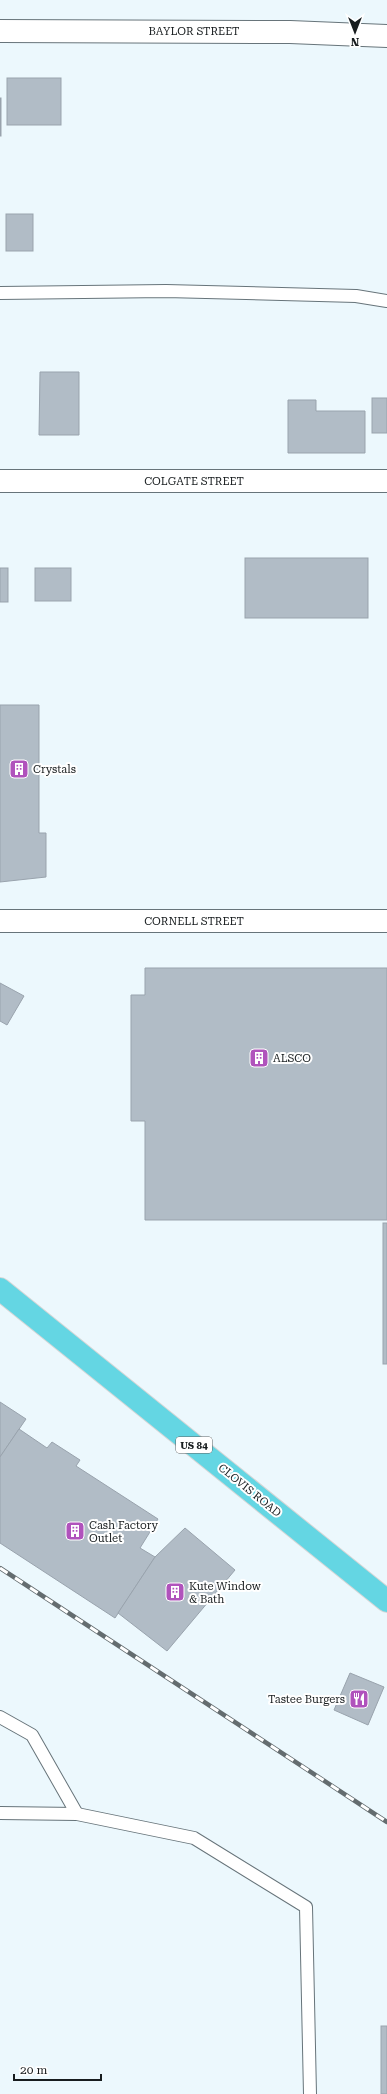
<svg xmlns="http://www.w3.org/2000/svg" width="387" height="2094" font-family="'Roboto Serif',serif">
<style>
.building{fill:#b1bcc6;stroke:#99a3ad}
.lines{fill:none;stroke-linecap:round;stroke-linejoin:round}
.service-casing{stroke:#67747a;stroke-width:14}
.minor-casing{stroke:#67747a;stroke-width:24}
.trunk-casing{stroke:#d5d6d6;stroke-width:24}
.service{stroke:#fff;stroke-width:12}
.minor{stroke:#fff;stroke-width:22}
.trunk{stroke:#64d6e3;stroke-width:22}
.rail-casing{stroke:#646c6f;stroke-width:4.5}
.rail{stroke:#fff;stroke-width:3;stroke-dasharray:9;stroke-linecap:butt}
.labels{text-anchor:middle;stroke-width:4;stroke-linejoin:round;paint-order:stroke}
.shield{fill:#fff;stroke:#5d6062;stroke-width:1}
.shield-label{font-size:10px;font-weight:bold;fill:#171c1e}
.street-label{font-size:11px;fill:#171c1e;stroke:#fff}
.poi-label{font-size:11px;fill:#171c1e;stroke:#fff;text-anchor:start}
</style>
<rect width="100%" height="100%" fill="#ecf8fd"/>
<g class="building">
<rect x="7" y="78" width="54" height="47"/>
<rect x="0" y="98" width="1" height="38"/>
<rect x="6" y="214" width="27" height="37"/>
<polygon points="40,372 79,372 79,435 39,435"/>
<rect x="372" y="398" width="15" height="35"/>
<polygon points="288,400 316,400 316,411 365,411 365,453 288,453"/>
<rect x="245" y="558" width="123" height="60"/>
<rect x="0" y="568" width="8" height="34"/>
<rect x="35" y="568" width="36" height="33"/>
<polygon points="0,705 39,705 39,833 46,833 46,877 0,882"/>
<polygon points="145,968 387,968 387,1220 145,1220 145,1121 131,1121 131,995 145,995"/>
<polygon points="0,983 24,996 7,1025 0,1021"/>
<rect x="383" y="1223" width="4" height="141"/>
<polygon points="0,1402 26,1419 0,1457"/>
<polygon points="19,1429 47,1448 52,1442 80,1460 76,1466 158,1519 140,1548 155,1557 115,1618 0,1543 0,1457"/>
<polygon points="185,1528 235,1570 167,1651 118,1613 155,1557"/>
<polygon points="350,1673 384,1687 368,1725 334,1710"/>
<rect x="381" y="2026" width="6" height="68"/>
</g>
<g class="lines">
<g class="service-casing">
<g id="service">
<polyline points="0,293 166,291 356,296 387,301"/>
<polyline points="0,1717 32,1735 77,1814 0,1813"/>
<polyline points="77,1814 194,1838 306,1907 310,2094"/>
</g>
</g>
<g class="minor-casing">
<g id="minor">
<polyline points="0,31 290,32 387,36"/>
<polyline points="0,481 387,481"/>
<polyline points="0,921 387,921"/>
</g>
</g>
<g class="trunk-casing">
<polyline id="trunk" points="0,1289 387,1601"/>
</g>
<use href="#service" class="service"/>
<use href="#minor" class="minor"/>
<use href="#trunk" class="trunk"/>
<g class="rail-casing">
<polyline id="rail" points="0,1568 387,1822"/>
</g>
<use href="#rail" class="rail"/>
</g>
<defs>
<g id="building-square" transform="scale(1)"><rect x="-9" y="-9" width="18" height="18" rx="4" fill="#b052bc" stroke="#fff"/><path d="M-4-6H4V6H1V3H-1V6H-4ZM-2.5-4.3h1.7v1.8h-1.7ZM.8-4.3h1.7v1.8H.8ZM-2.5-1h1.7V.8h-1.7ZM.8-1h1.7V.8H.8Z" fill="#fff"/></g>
<g id="restaurant-square" transform="scale(1)"><rect x="-9" y="-9" width="18" height="18" rx="4" fill="#b052bc" stroke="#fff"/><path d="M-5-6h1v4h1v-4h1v4h1v-4h1v5L-1.5 .5V6h-2V.5L-5-1ZM5-6V6H3V1.5H1.5Q1.5-4 5-6Z" fill="#fff"/></g>
</defs>
<g fill-rule="evenodd">
<use href="#building-square" x="19" y="769"/>
<use href="#building-square" x="259" y="1058"/>
<use href="#building-square" x="75" y="1531"/>
<use href="#building-square" x="175" y="1592"/>
<use href="#restaurant-square" x="359" y="1699"/>
</g>
<g class="labels">
<rect class="shield" x="176" y="1437" width="36" height="16" rx="3"/>
<g class="shield-label">
<text x="194" y="1449">US 84</text>
</g>
<g class="street-label">
<text x="194" y="35">BAYLOR STREET</text>
<text x="194" y="485">COLGATE STREET</text>
<text x="194" y="925">CORNELL STREET</text>
<text transform="translate(250 1490) rotate(39)" y="4">CLOVIS ROAD</text>
</g>
<g class="poi-label">
<text x="33" y="773">Crystals</text>
<text x="273" y="1062">ALSCO</text>
<text x="89" y="1529">Cash Factory<tspan x="89" dy="13">Outlet</tspan></text>
<text x="189" y="1590">Kute Window<tspan x="189" dy="13">&amp; Bath</tspan></text>
<text x="345" y="1703" text-anchor="end">Tastee Burgers</text>
</g>
</g>
<g transform="translate(355 32) rotate(180)" stroke="#ffffff" stroke-width="3" paint-order="stroke">
<path d="M0-3L7 15L0 10L-7 15Z" fill="#171c1e"/>
<text y="-6" font-size="11" font-weight="bold" text-anchor="middle" fill="#171c1e">N</text>
</g>
<path d="M14 2074v6h87v-6" fill="none" stroke="#171c1e" stroke-width="2"/>
<text x="20" y="2074" font-size="12" fill="#171c1e" stroke="#ffffff" stroke-width="3" paint-order="stroke">20 m</text>
</svg>
